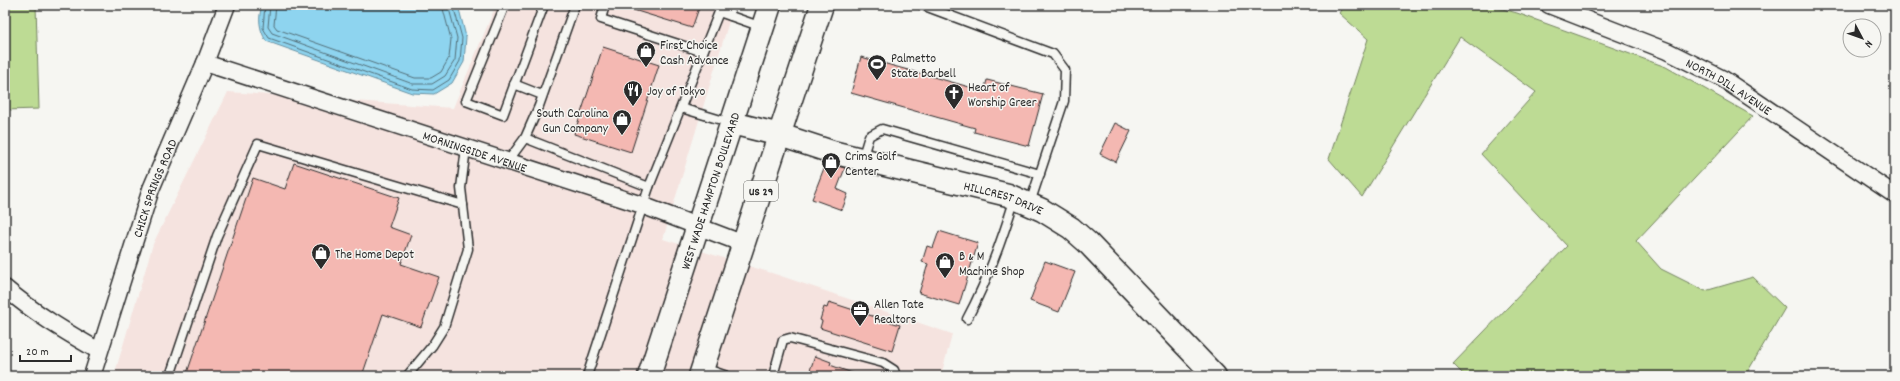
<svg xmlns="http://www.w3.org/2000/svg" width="1900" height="381" font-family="Dekko,sans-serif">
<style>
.built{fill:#f5e3df}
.green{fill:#bddb94;stroke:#748360}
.water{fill:#8ed4ef;stroke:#6690a1}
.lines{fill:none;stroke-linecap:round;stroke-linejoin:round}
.shore{stroke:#536f79;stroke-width:1}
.building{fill:#f4b8b2;stroke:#2b2b2b}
.lane-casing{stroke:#2b2b2b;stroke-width:11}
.street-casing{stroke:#2b2b2b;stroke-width:19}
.secondary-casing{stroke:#2b2b2b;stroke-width:25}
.primary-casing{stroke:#2b2b2b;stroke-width:25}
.lane{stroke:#f6f6f2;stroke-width:8}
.street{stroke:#f6f6f2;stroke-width:16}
.secondary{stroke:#f6f6f2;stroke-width:22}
.primary{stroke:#f6f6f2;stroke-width:22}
.labels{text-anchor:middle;stroke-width:3;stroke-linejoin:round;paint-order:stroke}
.shield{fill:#f6f6f2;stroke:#686867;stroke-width:1}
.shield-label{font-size:12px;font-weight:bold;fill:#2b2b2b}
.poi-label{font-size:13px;fill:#2b2b2b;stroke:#f6f6f2;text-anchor:start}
.street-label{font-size:13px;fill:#2b2b2b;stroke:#f6f6f2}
</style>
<rect width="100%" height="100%" fill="#f6f6f2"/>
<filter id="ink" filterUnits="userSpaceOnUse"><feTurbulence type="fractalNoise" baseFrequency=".025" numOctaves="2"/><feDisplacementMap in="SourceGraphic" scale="8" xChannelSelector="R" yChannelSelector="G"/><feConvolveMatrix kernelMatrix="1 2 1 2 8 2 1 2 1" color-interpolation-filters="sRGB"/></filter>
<g filter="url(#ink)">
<polygon class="built" points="496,5 734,5 663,239 778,275 952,334 941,376 114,376 153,244 228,92 453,108"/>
<g class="green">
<polygon points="5,5 36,5 39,109 5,110"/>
<polygon points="1344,5 1488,5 1517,13 1666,67 1753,116 1636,241 1661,269 1705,291 1753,277 1785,308 1745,376 1465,376 1453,364 1567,246 1481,154 1536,92 1460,37 1362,197 1329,159 1368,39 1339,13"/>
</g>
<path class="water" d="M 262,5 L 455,5 L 459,9 L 466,37 L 464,62 L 452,83 L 434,94 L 412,93 L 266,41 C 259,29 258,18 262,5 Z"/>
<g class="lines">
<g class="shore">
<polyline points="265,5 263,28 269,38 412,89 433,90 449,80 460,61 462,38 453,5"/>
<polyline points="270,5 268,27 272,33 413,84 432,84 445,76 455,60 457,38 448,5"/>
<polyline points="276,5 274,25 277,29 415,78 431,78 441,72 449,58 451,39 442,5"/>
</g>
</g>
<g class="building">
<polygon points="628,5 700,5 692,28 627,8"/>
<polygon points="603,47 659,65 631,152 574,134"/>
<polygon points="861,57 984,91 987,80 1043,94 1029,146 974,132 975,128 851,93"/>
<polygon points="1115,123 1131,131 1116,162 1100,154"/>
<polygon points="294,163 399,198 389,227 411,235 401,264 439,277 421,327 383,314 362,376 186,376 253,178 285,189"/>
<polygon points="826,163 845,168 837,189 848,194 842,210 812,199"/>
<polygon points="939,231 978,243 959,305 919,293 928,264 922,262 927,246 933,248"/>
<polygon points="1045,261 1075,272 1059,312 1030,301"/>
<polygon points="829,302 900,325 892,351 820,328 822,321 820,320 824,307 827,308"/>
<polygon points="815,356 831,362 830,365 855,374 854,376 808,376"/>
</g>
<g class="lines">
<g class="lane-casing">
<g id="lane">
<polyline points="505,5 466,101 503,115 544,5"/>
<polyline points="605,5 601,19 703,52"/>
<polyline points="728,5 731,16"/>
<polyline points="922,5 1053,54 1065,70 1064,101 1030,203"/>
<polyline points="514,84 542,95"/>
<polyline points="681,108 731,123"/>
<polyline points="525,138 539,106 575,5"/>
<polyline points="862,159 869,136 882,129 1040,174"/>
<polyline points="508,161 525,138 649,187 719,12 762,27"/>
<path d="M 967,319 C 988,280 1002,240 1015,198"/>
<polyline points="704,368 727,376"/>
<polyline points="170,376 217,236 258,144 463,205"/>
<polyline points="407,376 432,346 444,327 468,249 461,188 466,148"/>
<polyline points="587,376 649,187"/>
<polyline points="773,376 783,340 790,338 883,363 894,370 896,376"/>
</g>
</g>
<g class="street-casing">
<g id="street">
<path id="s1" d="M 1549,5 L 1667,51 L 1723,79 L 1895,195"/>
<path id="s2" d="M 205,63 L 639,204 L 744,244"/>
<path d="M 5,288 C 34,313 66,332 99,351"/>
<path id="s3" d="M 92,376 L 151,189 L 205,63 L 227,5"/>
</g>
</g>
<g class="secondary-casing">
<g id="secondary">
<path id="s4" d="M 732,123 L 780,135 L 832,152 L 1008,195 L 1042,210 L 1071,228 L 1088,243 L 1215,376"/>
</g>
</g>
<g class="primary-casing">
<g id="primary">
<path id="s5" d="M 649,376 L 770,5"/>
<polyline points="700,376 822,5"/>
</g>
</g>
<use href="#lane" class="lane"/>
<use href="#street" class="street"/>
<use href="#secondary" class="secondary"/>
<use href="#primary" class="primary"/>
</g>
</g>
<defs>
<g id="shop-pin" transform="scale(1)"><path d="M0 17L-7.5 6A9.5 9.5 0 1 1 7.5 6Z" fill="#2b2b2b" stroke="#f6f6f2"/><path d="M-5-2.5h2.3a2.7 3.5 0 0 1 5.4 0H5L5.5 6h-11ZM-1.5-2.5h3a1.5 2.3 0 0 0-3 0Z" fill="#fff"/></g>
<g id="stadium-pin" transform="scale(1)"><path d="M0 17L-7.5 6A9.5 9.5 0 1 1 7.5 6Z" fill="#2b2b2b" stroke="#f6f6f2"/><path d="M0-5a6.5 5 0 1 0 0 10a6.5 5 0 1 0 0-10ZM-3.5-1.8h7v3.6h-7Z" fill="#fff"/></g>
<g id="restaurant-pin" transform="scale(1)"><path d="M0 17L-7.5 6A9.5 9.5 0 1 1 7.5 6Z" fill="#2b2b2b" stroke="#f6f6f2"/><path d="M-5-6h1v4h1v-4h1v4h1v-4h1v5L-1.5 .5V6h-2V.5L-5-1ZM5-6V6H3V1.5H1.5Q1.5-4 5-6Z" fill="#fff"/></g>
<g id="church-pin" transform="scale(1)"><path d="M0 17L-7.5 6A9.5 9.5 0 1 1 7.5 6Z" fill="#2b2b2b" stroke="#f6f6f2"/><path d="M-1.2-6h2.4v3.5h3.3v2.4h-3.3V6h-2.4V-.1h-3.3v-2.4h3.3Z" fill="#fff"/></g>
<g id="office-pin" transform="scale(1)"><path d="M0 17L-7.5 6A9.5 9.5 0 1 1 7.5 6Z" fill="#2b2b2b" stroke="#f6f6f2"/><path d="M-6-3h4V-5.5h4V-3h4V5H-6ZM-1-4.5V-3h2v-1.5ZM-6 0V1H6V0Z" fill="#fff"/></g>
</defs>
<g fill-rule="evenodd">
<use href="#shop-pin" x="646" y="51"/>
<use href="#stadium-pin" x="877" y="64"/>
<use href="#restaurant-pin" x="633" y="90"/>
<use href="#church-pin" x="954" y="93"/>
<use href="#shop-pin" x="622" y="119"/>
<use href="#shop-pin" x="831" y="162"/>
<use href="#shop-pin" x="321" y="253"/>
<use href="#shop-pin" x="945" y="262"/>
<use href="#office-pin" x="860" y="310"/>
</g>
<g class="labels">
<rect class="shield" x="744" y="181" width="34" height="20" rx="3"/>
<g class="shield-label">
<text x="761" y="195">US 29</text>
</g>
<g class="poi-label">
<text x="660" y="49">First Choice<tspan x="660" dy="15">Cash Advance</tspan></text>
<text x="891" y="62">Palmetto<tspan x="891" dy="15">State Barbell</tspan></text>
<text x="968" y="91">Heart of<tspan x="968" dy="15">Worship Greer</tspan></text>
<text x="647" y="95">Joy of Tokyo</text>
<text x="608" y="117" text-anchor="end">South Carolina<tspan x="608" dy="15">Gun Company</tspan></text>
<text x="845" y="160">Crims Golf<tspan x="845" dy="15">Center</tspan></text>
<text x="335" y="258">The Home Depot</text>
<text x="959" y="260">B &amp; M<tspan x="959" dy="15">Machine Shop</tspan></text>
<text x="874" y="308">Allen Tate<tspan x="874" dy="15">Realtors</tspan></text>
</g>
<g class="street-label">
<text dy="5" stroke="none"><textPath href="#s1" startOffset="198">NORTH DILL AVENUE</textPath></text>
<text dy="5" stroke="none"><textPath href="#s2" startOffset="284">MORNINGSIDE AVENUE</textPath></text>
<text dy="5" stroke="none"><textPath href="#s3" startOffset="198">CHICK SPRINGS ROAD</textPath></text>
<text dy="5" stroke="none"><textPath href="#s5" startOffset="195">WEST WADE HAMPTON BOULEVARD</textPath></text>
<text dy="5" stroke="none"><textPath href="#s4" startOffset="282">HILLCREST DRIVE</textPath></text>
</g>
</g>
<rect width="1900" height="381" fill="none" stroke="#f6f6f2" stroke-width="20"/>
<rect x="10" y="10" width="1880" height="361" fill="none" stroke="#2b2b2b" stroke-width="1.5" filter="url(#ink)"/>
<g transform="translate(1862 38) rotate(131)"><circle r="19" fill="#f6f6f2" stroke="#a5a5a2"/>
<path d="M0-3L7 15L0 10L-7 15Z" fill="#2b2b2b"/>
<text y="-6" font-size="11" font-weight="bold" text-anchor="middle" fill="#2b2b2b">N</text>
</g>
<path d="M20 355v6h51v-6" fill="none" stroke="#2b2b2b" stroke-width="2"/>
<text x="26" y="355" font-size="12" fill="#2b2b2b" stroke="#f6f6f2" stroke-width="3" paint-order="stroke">20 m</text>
</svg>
